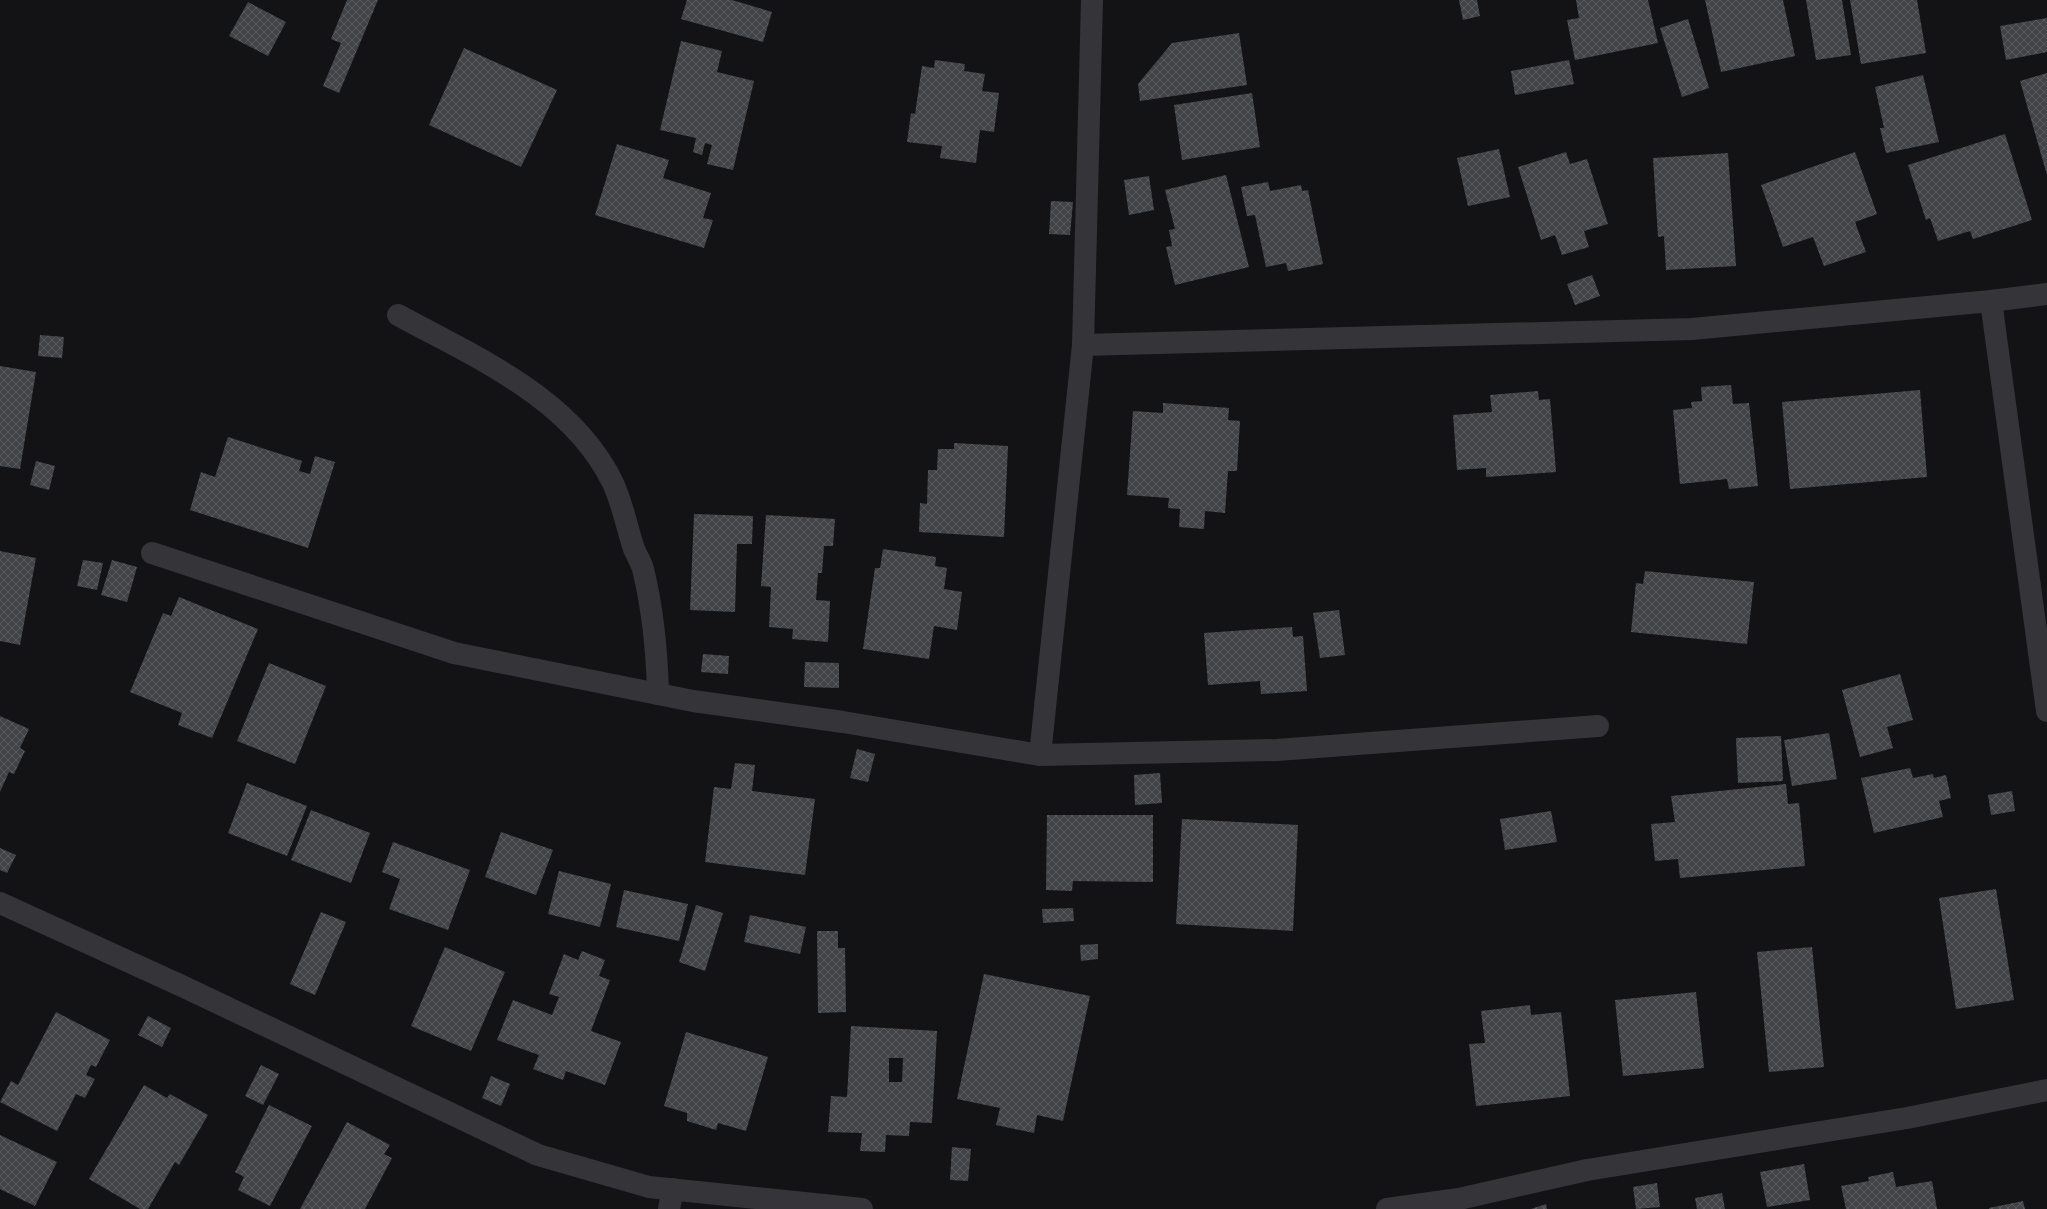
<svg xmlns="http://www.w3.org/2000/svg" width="2047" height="1209" font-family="Montserrat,sans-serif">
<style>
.building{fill:url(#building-cross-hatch);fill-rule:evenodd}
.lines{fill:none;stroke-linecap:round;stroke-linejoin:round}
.minor{stroke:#353539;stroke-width:22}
</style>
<defs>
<pattern id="building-cross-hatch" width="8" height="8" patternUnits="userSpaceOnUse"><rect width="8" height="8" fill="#424347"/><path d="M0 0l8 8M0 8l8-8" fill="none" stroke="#5a5b5f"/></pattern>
</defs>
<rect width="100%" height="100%" fill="#131315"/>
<g class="building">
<polygon points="347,0 378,0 339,93 323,86 341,43 331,39"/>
<polygon points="687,0 732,0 772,12 763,42 681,19"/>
<polygon points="1459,0 1477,0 1480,16 1463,20"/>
<polygon points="1576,0 1648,0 1658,43 1575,60 1567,20 1579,18"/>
<polygon points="1705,0 1783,0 1795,56 1721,72"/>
<polygon points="1806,0 1842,0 1851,55 1816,60"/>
<polygon points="1850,0 1917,0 1926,53 1861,64"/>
<polygon points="248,2 286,22 268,56 229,36"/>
<polygon points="2047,18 2047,52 2006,60 2000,26"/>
<polygon points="1688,19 1709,88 1682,97 1660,28"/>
<polygon points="1239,33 1247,85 1140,101 1138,84 1172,43"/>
<polygon points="681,41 722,51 717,72 754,81 733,170 707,164 712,145 705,143 702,155 693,152 696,138 660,130"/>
<polygon points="464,48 557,90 521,167 429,125"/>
<polygon points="935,60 965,64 964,71 985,74 982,91 999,93 994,132 980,130 976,163 940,158 942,146 907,142 911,113 915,114 922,66 934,68"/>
<polygon points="1569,60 1574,84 1515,95 1511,71"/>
<polygon points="2047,73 2047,175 2020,81"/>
<polygon points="1923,75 1939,142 1886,153 1880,128 1884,128 1875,87"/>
<polygon points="1252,93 1260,147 1182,160 1174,105"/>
<polygon points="2005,134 2032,220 1973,239 1970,231 1938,241 1930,218 1926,220 1908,165"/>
<polygon points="617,144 669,160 663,178 711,193 703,218 713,220 704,248 595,215"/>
<polygon points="1499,149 1510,197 1468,206 1457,158"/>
<polygon points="1566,152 1570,164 1587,159 1608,224 1584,231 1589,247 1562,255 1555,235 1541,240 1518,167"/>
<polygon points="1855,152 1877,214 1855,222 1866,252 1824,266 1813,237 1783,247 1761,185"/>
<polygon points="1728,153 1736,266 1666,270 1664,236 1658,237 1653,158"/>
<polygon points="1226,175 1249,267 1175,285 1166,247 1172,246 1169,230 1175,229 1165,190"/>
<polygon points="1149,176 1154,210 1129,215 1124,180"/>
<polygon points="1268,182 1270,191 1301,185 1302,191 1308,190 1323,264 1288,271 1286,263 1266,267 1255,215 1247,216 1241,187"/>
<polygon points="1051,201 1073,202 1070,235 1049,234"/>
<polygon points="1592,275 1600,296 1575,305 1567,284"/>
<polygon points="40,335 64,337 62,358 38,356"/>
<polygon points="0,366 36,372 20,469 0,466"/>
<polygon points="1731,385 1733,404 1749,403 1758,486 1729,489 1727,479 1680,484 1673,410 1692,408 1691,402 1702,401 1701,387"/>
<polygon points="1920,390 1927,477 1790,489 1782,402"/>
<polygon points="1538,391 1539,400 1550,399 1556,472 1486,477 1486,468 1457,470 1453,415 1492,412 1490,395"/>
<polygon points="1163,403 1229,408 1228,420 1240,421 1237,471 1228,471 1225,513 1205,511 1204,529 1179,527 1180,509 1168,508 1169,498 1127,495 1133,411 1163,413"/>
<polygon points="228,437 302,461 299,471 310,474 315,456 335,462 308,548 190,510 201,472 215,477"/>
<polygon points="954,443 1008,446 1004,537 919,532 920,503 927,504 928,470 937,470 938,449 954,449"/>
<polygon points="36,461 55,466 49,490 30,485"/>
<polygon points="694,514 753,516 752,544 737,544 735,612 690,610"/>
<polygon points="766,515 835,519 833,546 824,546 822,573 818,573 816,600 830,601 828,642 792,639 793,629 769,627 771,587 761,586"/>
<polygon points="883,549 936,557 935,566 947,568 944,589 962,592 957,630 934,626 929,659 863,649 875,568 880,568"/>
<polygon points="0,551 36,558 20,645 0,641"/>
<polygon points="83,560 103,563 97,590 77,586"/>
<polygon points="112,560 137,567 127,602 101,595"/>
<polygon points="1645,571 1754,582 1747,644 1631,632 1636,583 1643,584"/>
<polygon points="179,597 258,629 212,738 178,725 182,713 130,692 163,613 171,616"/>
<polygon points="1339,610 1345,655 1320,658 1313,613"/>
<polygon points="1292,627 1293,637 1303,636 1307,691 1261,694 1260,681 1208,685 1204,633"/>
<polygon points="703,654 729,656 728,674 701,672"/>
<polygon points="805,662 839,663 839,688 804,687"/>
<polygon points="269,663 326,686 295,764 237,741"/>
<polygon points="1900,674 1913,720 1887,727 1893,748 1860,757 1842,690"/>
<polygon points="0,716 29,729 20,748 25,751 14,774 9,772 0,792"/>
<polygon points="1829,733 1837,779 1792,786 1784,740"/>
<polygon points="1781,736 1783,781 1738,783 1736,738"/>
<polygon points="857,749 875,754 868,782 850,778"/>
<polygon points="735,763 755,765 752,791 815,799 805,875 705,862 714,787 731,789"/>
<polygon points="1910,768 1913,778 1933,774 1934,778 1946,775 1951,798 1939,801 1943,817 1874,833 1861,778"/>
<polygon points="1160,773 1162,803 1135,805 1134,775"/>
<polygon points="247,783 307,806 287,856 228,833"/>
<polygon points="1786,784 1788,804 1799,803 1805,866 1680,878 1678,859 1655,861 1651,824 1675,822 1671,796"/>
<polygon points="2012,791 2015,811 1991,815 1988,795"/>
<polygon points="311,810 370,833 351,883 291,860"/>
<polygon points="1551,811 1557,842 1505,850 1500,819"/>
<polygon points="1047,815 1153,815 1153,882 1073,881 1072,891 1046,890"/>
<polygon points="1182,819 1298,825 1293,931 1176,924"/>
<polygon points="501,832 553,850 536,895 485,877"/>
<polygon points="393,842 470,870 448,930 389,909 400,879 382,872"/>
<polygon points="0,848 16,855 7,873 0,870"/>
<polygon points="559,871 611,884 600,927 548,914"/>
<polygon points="1996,889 2014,1000 1956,1009 1939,898"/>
<polygon points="624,890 688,904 679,941 616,927"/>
<polygon points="696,905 723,913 705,971 679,962"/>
<polygon points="1073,908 1074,921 1043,923 1042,909"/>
<polygon points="321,912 346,922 315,995 290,984"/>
<polygon points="750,915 806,927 800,954 744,942"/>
<polygon points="817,931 838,931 838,948 845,948 846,1012 818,1013"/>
<polygon points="1098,944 1098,959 1081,961 1080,945"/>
<polygon points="445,947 505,972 471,1051 411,1026"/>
<polygon points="1812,947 1824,1067 1769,1072 1757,952"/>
<polygon points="582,951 605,960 599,976 610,980 591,1031 621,1042 605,1085 566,1071 563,1080 533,1069 539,1055 497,1040 513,1000 552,1015 559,997 549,994 564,954 578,960"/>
<polygon points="984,974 1090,996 1063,1121 1037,1115 1034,1133 996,1125 1000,1108 957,1099"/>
<polygon points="1696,992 1704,1068 1623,1076 1615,1000"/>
<polygon points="1530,1005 1531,1015 1561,1012 1570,1096 1476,1106 1469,1044 1485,1043 1481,1011"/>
<polygon points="56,1012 110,1040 96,1067 91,1065 86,1075 95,1079 85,1098 76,1094 57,1131 0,1102 11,1081 18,1085"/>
<polygon points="148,1016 171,1028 162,1047 138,1035"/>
<path d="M 851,1026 L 937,1031 L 932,1123 L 910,1122 L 909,1136 L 886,1135 L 885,1152 L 860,1151 L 862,1133 L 828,1132 L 831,1096 L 847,1097 ZM 889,1058 L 903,1058 L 902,1082 L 889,1082 Z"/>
<polygon points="686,1032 768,1057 746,1131 718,1123 716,1130 687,1121 687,1113 664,1106"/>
<polygon points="261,1065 279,1074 263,1105 245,1096"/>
<polygon points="491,1076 510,1084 501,1106 482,1098"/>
<polygon points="144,1085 167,1098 170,1094 208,1115 179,1165 175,1162 148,1209 140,1209 89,1179"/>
<polygon points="269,1105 312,1126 270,1206 238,1190 244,1177 235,1172"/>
<polygon points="347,1122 390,1145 384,1154 392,1158 365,1209 300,1209"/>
<polygon points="0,1135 57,1162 35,1206 0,1189"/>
<polygon points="952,1147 971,1149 968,1181 950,1180"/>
<polygon points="1804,1164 1810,1200 1767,1207 1760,1172"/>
<polygon points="1893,1172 1896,1187 1932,1181 1937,1209 1846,1209 1841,1186 1869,1181 1868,1177"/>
<polygon points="1657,1183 1660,1207 1636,1209 1633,1187"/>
<polygon points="1722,1193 1725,1209 1697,1209 1695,1198"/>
<polygon points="2023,1201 2025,1209 1989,1209 1989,1208"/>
<polygon points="1546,1204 1547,1209 1531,1209"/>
</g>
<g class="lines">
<g class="minor">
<polyline points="1991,301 2047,711"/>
<path d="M 398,315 C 477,358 572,398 613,483 C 623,505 627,528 634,549 C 637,556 641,562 643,569 C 653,610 657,652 658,694"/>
<polyline points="1083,345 1692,329 1991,301 2047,294"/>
<polyline points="152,553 454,653 693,701 843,722 1040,755 1277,750 1598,726"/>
<polyline points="1040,755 1083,345 1092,0"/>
<polyline points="0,903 182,986 538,1155 649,1187 862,1209"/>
<polyline points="669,1209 673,1189"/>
<polyline points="1387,1209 1459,1199 1587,1170 1907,1118 2047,1090"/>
</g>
</g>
</svg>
